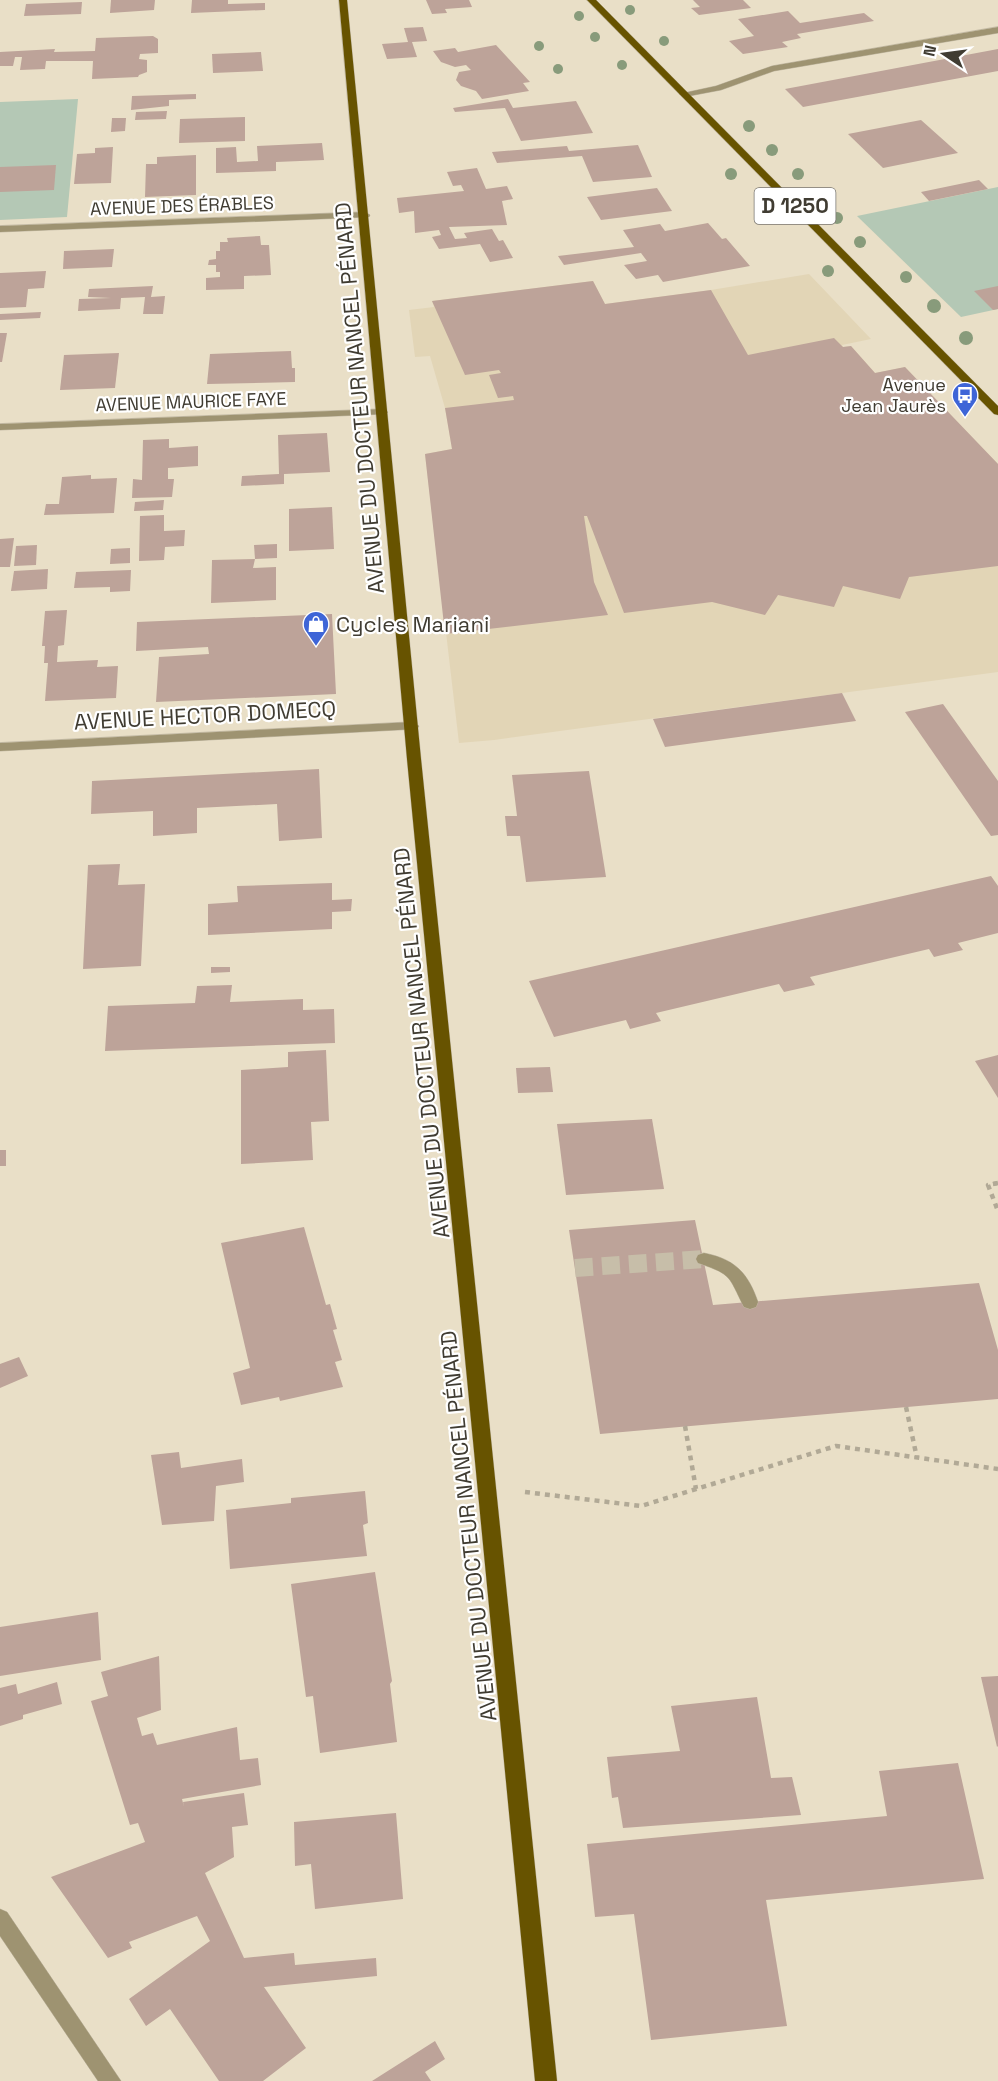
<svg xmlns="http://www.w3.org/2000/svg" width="998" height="2081" font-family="'Space Grotesk',sans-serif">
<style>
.built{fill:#e2d5b6}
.green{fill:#b4c8b5}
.building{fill:#bda399}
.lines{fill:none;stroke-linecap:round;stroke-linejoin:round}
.minor-tunnel{stroke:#c7bea9;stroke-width:18;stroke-dasharray:18 9;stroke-linecap:butt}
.minor-casing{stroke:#c4bba6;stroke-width:1}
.major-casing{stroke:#c4bba6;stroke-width:1}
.path-far1{stroke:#b1a996;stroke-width:4;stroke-dasharray:4 4;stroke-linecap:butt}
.path{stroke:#b1a996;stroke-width:4.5;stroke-dasharray:5 5;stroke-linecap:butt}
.minor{fill:#9e9371;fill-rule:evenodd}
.major{fill:#675300;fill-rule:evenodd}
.tree{fill:#889b7b}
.labels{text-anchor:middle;stroke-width:4.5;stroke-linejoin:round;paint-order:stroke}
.far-street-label{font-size:18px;fill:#403c32;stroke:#fff}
.far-poi-label{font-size:18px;fill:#403c32;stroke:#fff;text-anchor:end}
.shield{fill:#fff;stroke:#797670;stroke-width:1.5}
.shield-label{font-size:21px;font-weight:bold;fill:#403c32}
.street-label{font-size:22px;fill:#403c32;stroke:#fff}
.poi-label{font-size:22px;fill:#403c32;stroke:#fff;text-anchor:start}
</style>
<rect width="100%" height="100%" fill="#e9dfc7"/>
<polygon class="built" points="809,274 871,339 842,345 843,347 851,346 875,373 905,367 998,464 998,672 494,740 459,743 425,454 452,449 445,408 430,356 415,357 409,310 434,307 432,301 593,281 605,304 711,290"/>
<g class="green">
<polygon points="78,99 67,217 0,220 0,102"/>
<polygon points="998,187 998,309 961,317 857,216"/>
</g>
<g class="building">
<polygon points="111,0 155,0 154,10 110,13"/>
<polygon points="192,0 228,0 228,4 265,3 265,10 191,13"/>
<polygon points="426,0 469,0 472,7 445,9 447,13 432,14"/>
<polygon points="693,0 743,0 751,8 699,15 691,8 700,7"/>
<polygon points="82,2 81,14 24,16 26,4"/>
<polygon points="788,11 800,23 864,13 874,21 797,34 801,38 782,42 788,47 743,54 729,41 754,36 738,19"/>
<polygon points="423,27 427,41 412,42 417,57 387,59 382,44 408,42 404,28"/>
<polygon points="153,36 158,39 158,53 140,54 139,59 147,60 147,72 139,75 138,77 92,79 93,61 46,61 45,69 20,70 22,57 15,57 13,66 0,66 0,52 55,49 54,52 95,51 96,38"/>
<polygon points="496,45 530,82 523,83 529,91 482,99 476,91 461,86 456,80 459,72 471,70 466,65 455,67 441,62 433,51 455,48 458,52"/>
<polygon points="998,49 998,71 803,107 785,89"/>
<polygon points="261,52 263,71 213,73 212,54"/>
<polygon points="196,94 196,99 169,100 169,106 131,110 132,96"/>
<polygon points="508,99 513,108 576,101 593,133 521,141 505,108 455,112 453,108"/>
<polygon points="167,111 166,119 135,120 136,112"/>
<polygon points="245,117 245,141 179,143 180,119"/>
<polygon points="112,118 126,118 125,131 111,132"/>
<polygon points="921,120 958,153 883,168 848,134"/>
<polygon points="322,143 324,160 276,162 276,171 216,173 216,148 236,147 237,162 258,161 257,146"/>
<polygon points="638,145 652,177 593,182 582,156 497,163 492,152 567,146 569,151"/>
<polygon points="113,147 111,183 74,184 77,154 95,153 95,148"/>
<polygon points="196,155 196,195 145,197 146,164 157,164 157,157"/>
<polygon points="56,165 54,190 0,192 0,167"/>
<polygon points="477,168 486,189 507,186 513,199 502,201 507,225 449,227 455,239 467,238 464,233 492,229 499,241 503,240 513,258 490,262 480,244 439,249 432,237 441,235 439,230 415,233 414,211 399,213 397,198 464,191 461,185 453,186 447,172"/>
<polygon points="979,180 988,189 929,201 921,192"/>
<polygon points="657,188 672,211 601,220 587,197"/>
<polygon points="708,223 722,239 726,238 750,266 663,282 658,275 636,279 624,265 647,261 641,253 564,265 558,256 634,247 623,230 660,224 665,231"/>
<polygon points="260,236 261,245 269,245 271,275 244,276 244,289 206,290 206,278 220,277 220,272 216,272 216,265 208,265 209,260 216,259 216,251 220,251 220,242 228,242 227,238"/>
<polygon points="114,249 112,267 63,269 64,251"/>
<polygon points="46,271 44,288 28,289 26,307 0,308 0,273"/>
<polygon points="593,281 605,304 711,290 748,355 834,338 843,347 851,346 875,373 905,367 998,464 998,566 909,577 900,599 843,586 834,607 778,595 765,615 712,602 624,613 587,516 584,516 594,582 608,615 445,634 425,454 452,449 445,408 514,400 513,396 498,398 489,375 501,373 499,370 465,375 432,301"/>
<polygon points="153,286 151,297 165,296 163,314 143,314 145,297 121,298 120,309 78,311 79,299 111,298 88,297 89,289"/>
<polygon points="998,286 998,309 993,310 974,291"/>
<polygon points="41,312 40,318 0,320 0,314"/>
<polygon points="0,333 7,333 2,362 0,362"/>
<polygon points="291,351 292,368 295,368 295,382 207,384 210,354"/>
<polygon points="119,353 115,388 60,390 64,355"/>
<polygon points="327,433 330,472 284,474 284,484 241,486 242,476 279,474 278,435"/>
<polygon points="169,439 169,448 198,446 198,466 168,468 168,479 174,479 172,497 132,498 133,479 142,480 143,440"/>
<polygon points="91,475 91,479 117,478 114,513 44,515 46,504 59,504 62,477"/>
<polygon points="164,500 163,510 134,511 135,502"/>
<polygon points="332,507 334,549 289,551 289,509"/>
<polygon points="164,515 164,531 185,530 184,546 165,547 164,560 139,561 140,516"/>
<polygon points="14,538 10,567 0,567 0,539"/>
<polygon points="277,544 277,558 255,559 254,545"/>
<polygon points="37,545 36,565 14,566 16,546"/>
<polygon points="130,548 130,563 110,564 111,549"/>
<polygon points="255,559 253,568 276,567 276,600 211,603 212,560"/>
<polygon points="48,569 47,589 11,591 14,571"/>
<polygon points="131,570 130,591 110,592 110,587 74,588 76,572"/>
<polygon points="67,610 64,645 58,646 57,662 98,660 97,667 118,666 116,698 45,701 48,663 44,663 45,646 42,646 45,611"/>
<polygon points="332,614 336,694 156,702 159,657 209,654 208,647 136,651 137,622"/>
<polygon points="842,693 856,721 665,747 653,719"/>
<polygon points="943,704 998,781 998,835 991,836 905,712"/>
<polygon points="319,769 322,838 279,841 277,804 197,808 197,833 153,836 153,811 91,814 92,781"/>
<polygon points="589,771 606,877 526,882 520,836 507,836 505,816 517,816 512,775"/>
<polygon points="120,864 118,885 145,884 141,966 83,969 88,865"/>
<polygon points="991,876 998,886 998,933 958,943 963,950 934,957 929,949 810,977 815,985 784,992 779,984 656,1013 661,1021 630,1029 626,1020 554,1037 529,981"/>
<polygon points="332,883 332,900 352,899 351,911 332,912 332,929 208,935 208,904 238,902 237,886"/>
<polygon points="211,967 230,967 230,972 211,973"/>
<polygon points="232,985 230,1002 303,999 303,1010 334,1009 335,1043 105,1051 108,1006 195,1003 197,986"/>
<polygon points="326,1050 329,1121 311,1122 313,1160 241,1164 241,1070 288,1067 288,1052"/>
<polygon points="998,1055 998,1098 975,1061"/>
<polygon points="550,1067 553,1092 518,1093 516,1068"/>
<polygon points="652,1119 664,1189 566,1195 557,1124"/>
<rect x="0" y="1150" width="6" height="16"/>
<polygon points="695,1220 713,1305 979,1283 998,1350 998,1399 600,1434 569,1230"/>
<polygon points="304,1227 326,1305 330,1304 337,1329 333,1330 342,1360 335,1362 343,1387 280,1401 279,1397 241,1405 233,1373 250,1368 221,1243"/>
<polygon points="19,1357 28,1376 0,1388 0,1364"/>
<polygon points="179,1452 181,1468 242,1459 244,1482 216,1486 214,1521 162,1525 151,1455"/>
<polygon points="365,1491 368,1523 363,1525 367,1556 230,1569 226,1510 291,1503 291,1498"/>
<polygon points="375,1572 392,1681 390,1684 397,1742 320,1753 313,1696 306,1697 291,1584"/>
<polygon points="98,1612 101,1660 0,1676 0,1627"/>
<polygon points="159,1656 161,1710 137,1718 142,1736 153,1733 157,1745 237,1727 240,1760 258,1758 261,1785 182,1799 184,1807 183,1802 244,1793 248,1825 232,1827 234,1857 205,1873 244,1958 294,1953 295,1965 376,1958 377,1976 264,1987 306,2048 263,2081 219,2081 170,2009 146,2026 129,1999 210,1941 197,1916 129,1942 132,1948 108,1958 51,1877 145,1842 138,1823 130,1825 91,1701 108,1696 101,1672"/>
<polygon points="998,1676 998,1746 997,1747 981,1677"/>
<polygon points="57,1682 62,1704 23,1715 23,1719 0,1726 0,1688 16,1684 18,1694"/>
<polygon points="757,1697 771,1778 792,1777 801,1815 623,1828 618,1797 612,1798 607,1757 680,1751 671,1706"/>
<polygon points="958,1763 984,1879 766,1900 787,2026 651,2040 634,1914 595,1917 587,1844 887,1816 879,1771"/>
<polygon points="396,1813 403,1899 315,1909 311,1864 295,1866 294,1822"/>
<polygon points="435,2041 445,2059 425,2072 431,2081 372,2081"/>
</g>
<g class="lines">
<polyline class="minor-tunnel" points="575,1268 704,1259"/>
<g class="minor-casing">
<g id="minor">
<polygon points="998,27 998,33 774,71 721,90 684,97 679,94 716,86 772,66"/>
<polygon points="365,212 370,215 369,217 0,232 0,226"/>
<polygon points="382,409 388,412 386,414 0,430 0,424"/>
<polygon points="412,722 419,726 417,729 0,751 0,743"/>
<path d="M 704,1253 C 735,1259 748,1273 758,1302 L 756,1307 L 750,1309 L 744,1307 C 728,1276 733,1275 698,1263 L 696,1259 L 698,1255 Z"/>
<polygon points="0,1909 7,1912 121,2081 98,2081 0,1936"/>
</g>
</g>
<g class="major-casing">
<g id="major">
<polygon points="339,0 347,0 421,759 557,2081 535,2081 407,759"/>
<polygon points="587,0 596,0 998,406 998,415 994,414"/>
</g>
</g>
<polyline class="path-far1" points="993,1184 998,1183"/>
<g class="path">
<polyline points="998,1183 988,1185 998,1211"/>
<polyline points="906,1407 917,1458"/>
<polyline points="685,1426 696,1489"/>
<polyline points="525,1492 641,1506 836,1446 998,1469"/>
</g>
<use href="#minor" class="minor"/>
<use href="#major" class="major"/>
</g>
<g class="tree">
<circle cx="630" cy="10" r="5"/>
<circle cx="579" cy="16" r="5"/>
<circle cx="595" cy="37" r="5"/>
<circle cx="664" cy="41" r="5"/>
<circle cx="539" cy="46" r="5"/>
<circle cx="622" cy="65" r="5"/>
<circle cx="558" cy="69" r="5"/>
<circle cx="749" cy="126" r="6"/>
<circle cx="772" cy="150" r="6"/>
<circle cx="731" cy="174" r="6"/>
<circle cx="798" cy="174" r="6"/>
<circle cx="837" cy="218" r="6"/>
<circle cx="860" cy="242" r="6"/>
<circle cx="828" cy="271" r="6"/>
<circle cx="906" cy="277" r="6"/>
<circle cx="934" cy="306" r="7"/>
<circle cx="966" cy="338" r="7"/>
</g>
<defs>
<g id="bus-pin" transform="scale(1.35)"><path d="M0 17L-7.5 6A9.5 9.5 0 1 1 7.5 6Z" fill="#3e65d7" stroke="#fff"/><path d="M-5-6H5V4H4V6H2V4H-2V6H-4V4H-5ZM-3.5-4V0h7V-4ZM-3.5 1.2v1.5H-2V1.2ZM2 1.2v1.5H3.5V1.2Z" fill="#fff"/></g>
<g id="shop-pin" transform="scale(1.35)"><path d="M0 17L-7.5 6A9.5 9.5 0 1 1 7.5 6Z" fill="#3e65d7" stroke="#fff"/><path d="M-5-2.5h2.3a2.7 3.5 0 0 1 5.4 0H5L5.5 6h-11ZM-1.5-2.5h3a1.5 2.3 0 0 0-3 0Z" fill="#fff"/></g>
</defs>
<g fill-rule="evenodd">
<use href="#bus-pin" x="965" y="395"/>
<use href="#shop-pin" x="316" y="624"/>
</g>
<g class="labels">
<g class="far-street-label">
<text transform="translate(182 206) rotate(-2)" y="6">AVENUE DES ÉRABLES</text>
<text transform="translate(191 402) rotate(-2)" y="6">AVENUE MAURICE FAYE</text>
</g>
<g class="far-poi-label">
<text x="946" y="391">Avenue<tspan x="946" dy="21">Jean Jaurès</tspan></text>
</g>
<rect class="shield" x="754.5" y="188" width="81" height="36" rx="4.5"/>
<g class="shield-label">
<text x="795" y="213">D 1250</text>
</g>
<g class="street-label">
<text transform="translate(359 398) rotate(-95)" y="8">AVENUE DU DOCTEUR NANCEL PÉNARD</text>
<text transform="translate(205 715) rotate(-3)" y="8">AVENUE HECTOR DOMECQ</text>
<text transform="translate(421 1043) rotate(-96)" y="8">AVENUE DU DOCTEUR NANCEL PÉNARD</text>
<text transform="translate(468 1526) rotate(-96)" y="8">AVENUE DU DOCTEUR NANCEL PÉNARD</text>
</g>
<g class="poi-label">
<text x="336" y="632">Cycles Mariani</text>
</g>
</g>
<g transform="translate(944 54) rotate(283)" stroke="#ffffff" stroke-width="4.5" paint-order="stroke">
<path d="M0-4.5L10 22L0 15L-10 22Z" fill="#403c32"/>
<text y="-9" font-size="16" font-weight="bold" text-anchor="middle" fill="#403c32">N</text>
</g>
</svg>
